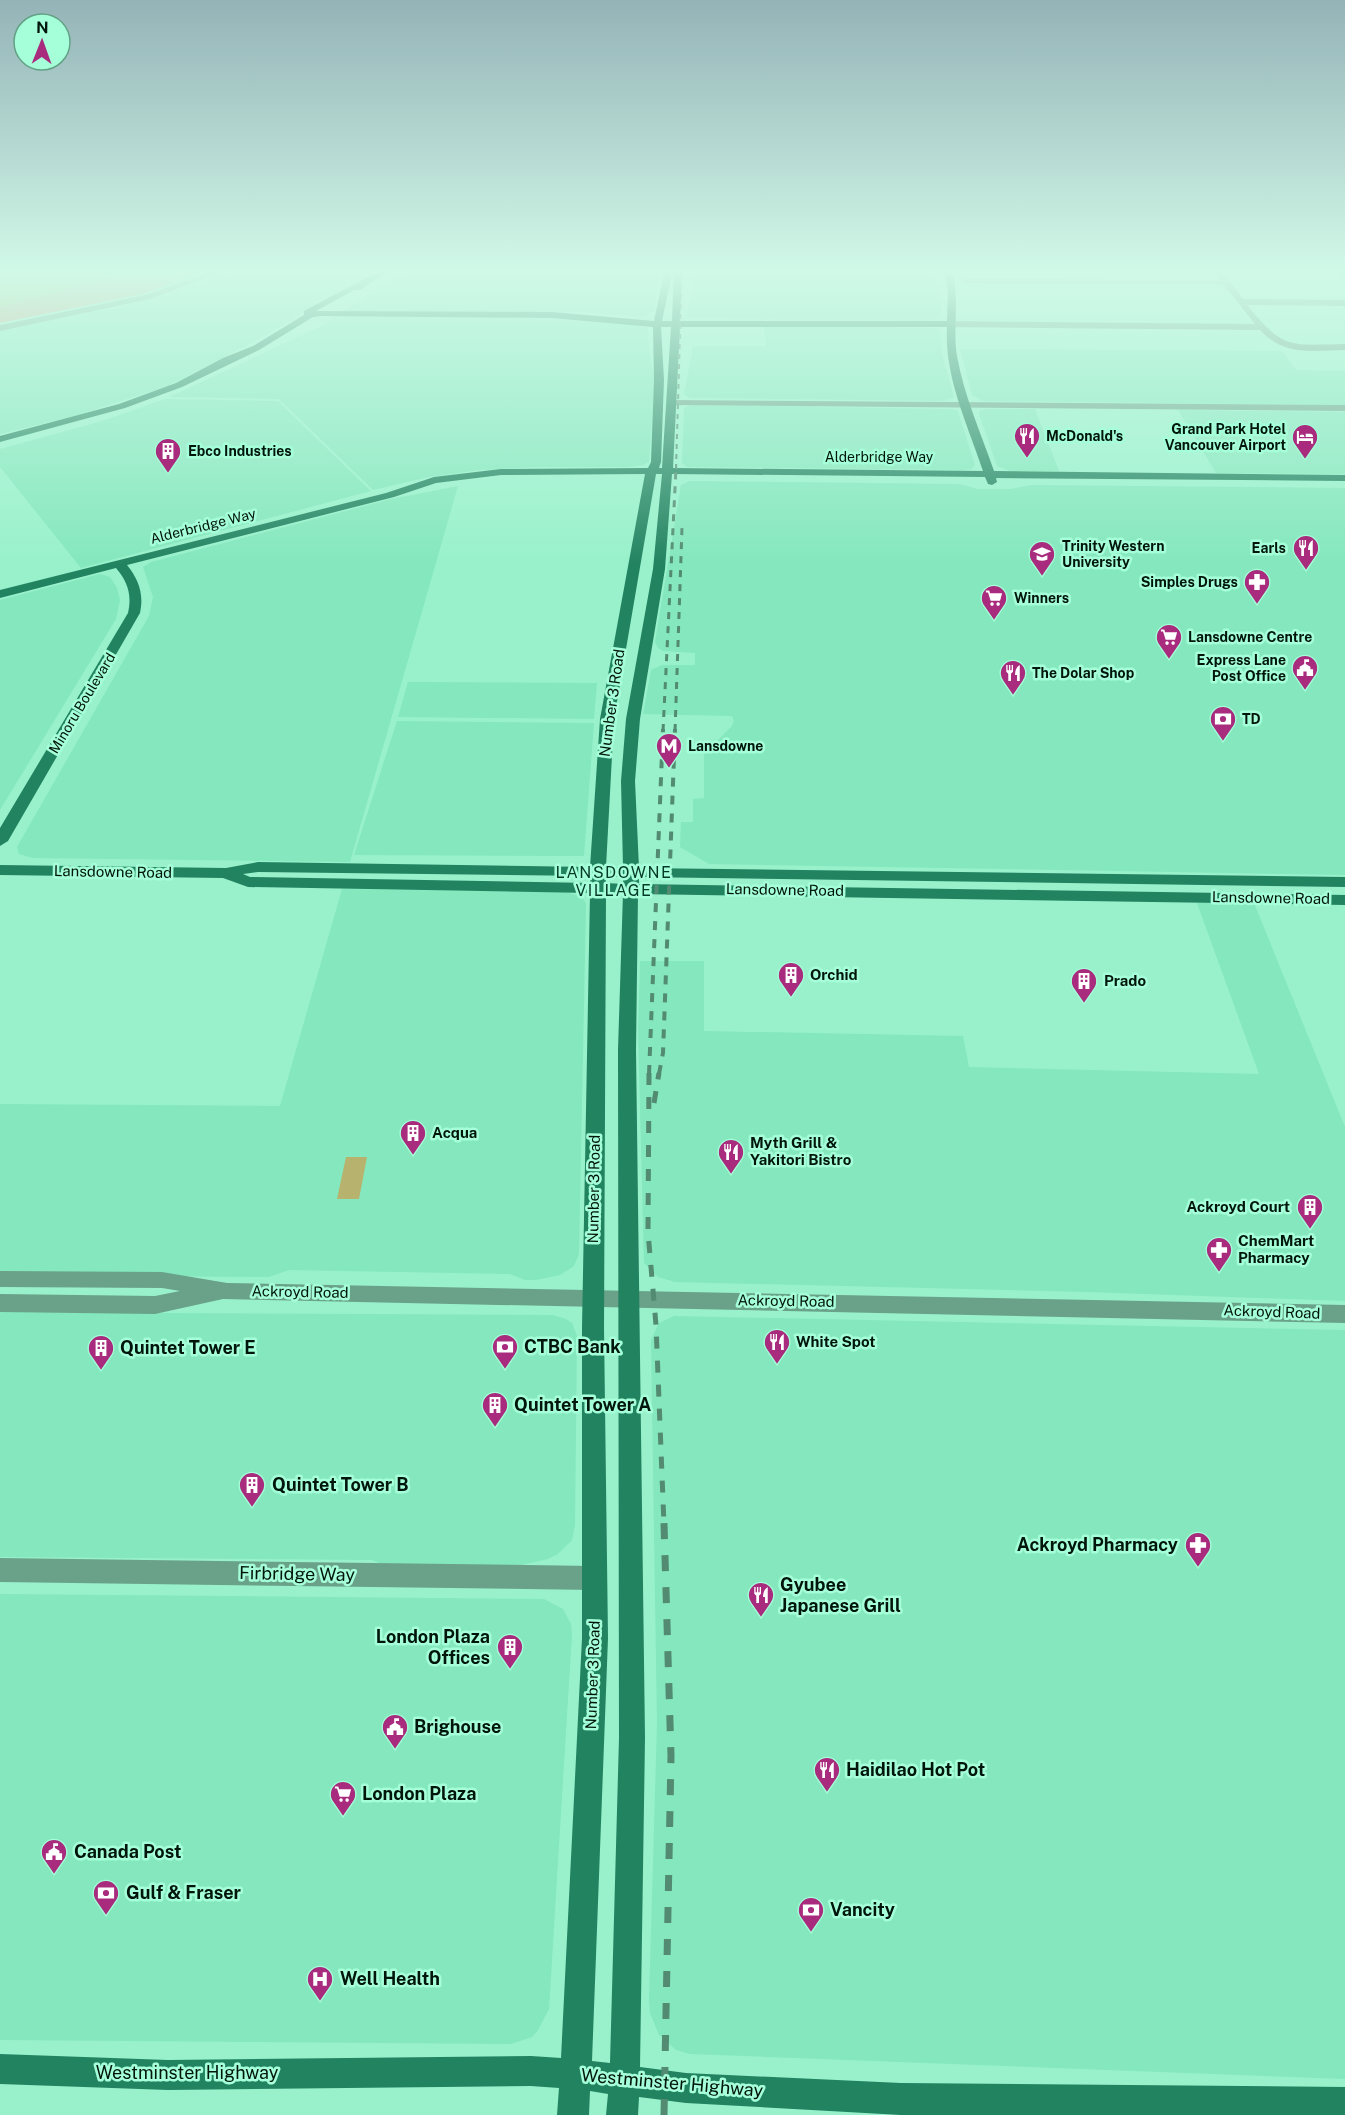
<svg xmlns="http://www.w3.org/2000/svg" width="1345" height="2115" font-family="'Public Sans',sans-serif">
<style>
.built{fill:#84e7bd}
.green{fill:#d8997d}
.water{fill:#b7b26d}
.lines{fill:none;stroke-linecap:round;stroke-linejoin:round}
.street{fill:#6aa189;fill-rule:evenodd}
.secondary{fill:#228361;fill-rule:evenodd}
.rail-far4{stroke:#528b72;stroke-width:2;stroke-dasharray:5 5;stroke-linecap:butt}
.rail-far3{stroke:#528b72;stroke-width:3;stroke-dasharray:7 7;stroke-linecap:butt}
.rail-far2{stroke:#528b72;stroke-width:4;stroke-dasharray:9 9;stroke-linecap:butt}
.rail-far1{stroke:#528b72;stroke-width:5;stroke-dasharray:12 12;stroke-linecap:butt}
.rail{stroke:#528b72;stroke-width:7;stroke-dasharray:16 16;stroke-linecap:butt}
.labels{text-anchor:middle;stroke-width:5;stroke-linejoin:round;paint-order:stroke}
.far-poi-label{font-size:14px;font-weight:bold;fill:#00150b;stroke:#a5ffd8;text-anchor:start}
.far-street-label{font-size:14px;fill:#00150b;stroke:#a5ffd8}
.street-label{font-size:15px;fill:#00150b;stroke:#a5ffd8}
.poi-label{font-size:15px;font-weight:bold;fill:#00150b;stroke:#a5ffd8;text-anchor:start}
.neighbourhood-label{font-size:16px;letter-spacing:1.5px;fill:#043827;stroke:#a5ffd8}
.near-poi-label{font-size:18px;font-weight:bold;fill:#00150b;stroke:#a5ffd8;text-anchor:start}
.near-street-label{font-size:18px;fill:#00150b;stroke:#a5ffd8}
</style>
<rect width="100%" height="100%" fill="#98f1cb"/>
<g class="built">
<polygon points="236,269 380,269 248,345 168,386 74,416 0,434 0,330 112,308 172,293"/>
<polygon points="407,269 660,269 654,311 643,317 582,312 343,311"/>
<polygon points="693,269 932,269 940,290 941,317 931,321 688,318 686,316 691,298"/>
<polygon points="339,312 587,318 648,327 649,350 655,381 649,462 643,465 628,467 539,467 480,470 429,477 373,490 279,399 169,397 326,324"/>
<polygon points="764,325 937,328 940,330 942,353 954,397 944,401 690,398 684,394 693,346 766,346"/>
<polygon points="960,349 1282,351 1296,370 1345,371 1345,405 983,401 972,395"/>
<polygon points="165,399 278,401 371,491 81,568 0,467 0,449 102,421"/>
<polygon points="691,405 951,409 958,411 975,465 972,469 963,470 687,467 682,463 684,408"/>
<polygon points="987,409 1035,409 1059,471 1010,471 997,466 979,414 979,411"/>
<polygon points="1178,410 1345,412 1345,474 1216,473"/>
<polygon points="690,481 959,484 978,489 1011,489 1031,485 1345,488 1345,875 709,864 680,847 681,822 693,822 693,799 704,798 704,754 732,726 734,721 732,716 643,714 651,670 662,665 695,665 695,653 663,651 658,648 655,642 681,485"/>
<polygon points="458,486 350,862 33,858 19,854 17,847 149,616 153,597 143,567 151,562 391,499"/>
<polygon points="100,574 110,577 117,588 120,600 116,619 0,810 0,600"/>
<polygon points="408,682 597,683 594,719 398,717"/>
<polygon points="397,721 594,723 584,856 354,855"/>
<polygon points="342,889 565,892 576,895 584,900 586,904 579,1254 574,1266 560,1275 536,1280 525,1280 510,1274 289,1270 269,1277 0,1275 0,1104 280,1106"/>
<polygon points="1197,903 1254,903 1345,1127 1345,1301 1088,1292 675,1282 658,1277 644,1263 638,1031 640,961 704,961 704,1031 963,1036 969,1067 1259,1074"/>
<polygon points="0,1312 552,1315 566,1319 572,1323 577,1336 575,1525 572,1540 558,1554 548,1559 508,1568 386,1566 372,1560 0,1557"/>
<polygon points="674,1316 1345,1330 1345,2079 690,2054 676,2050 659,2035 650,2013 649,2000 657,1724 651,1340 659,1323"/>
<polygon points="0,1594 544,1599 563,1609 571,1624 572,1634 549,2009 538,2030 532,2037 511,2044 0,2040"/>
</g>
<polygon class="green" points="142,269 210,269 143,294 0,323 0,307"/>
<g class="water">
<polygon points="0,269 142,269 0,307"/>
<polygon points="346,1157 367,1157 359,1199 337,1199"/>
</g>
<g class="lines">
<g class="street">
<polygon points="220,269 231,269 150,299 0,331 0,325 145,295"/>
<path d="M 1212,269 L 1220,269 L 1243,299 L 1345,300 L 1345,306 L 1247,305 C 1284,350 1289,345 1345,344 L 1345,350 C 1311,350 1285,357 1260,330 L 950,327 L 946,324 L 950,321 L 1255,324 L 1223,284 L 965,283 L 961,281 L 965,279 L 1220,280 Z"/>
<polygon points="1336,270 1345,273 1345,279 1336,274"/>
<polygon points="670,400 1345,405 1345,411 673,405 670,404"/>
<polygon points="0,1271 162,1272 227,1283 1345,1305 1345,1323 223,1299 155,1314 0,1312 0,1294 155,1296 180,1291 162,1288 0,1287"/>
<polygon points="0,1558 594,1566 603,1570 606,1578 603,1586 594,1590 0,1582"/>
</g>
<path class="secondary" d="M 383,269 L 392,269 L 360,290 L 354,290 L 316,311 L 552,312 L 654,321 L 665,269 L 673,269 L 662,321 L 672,321 L 674,269 L 682,269 L 680,321 L 947,321 L 948,291 L 943,269 L 951,269 C 961,298 952,327 957,356 C 964,396 981,433 994,471 L 1345,475 L 1345,481 L 996,478 L 997,482 L 992,485 L 988,484 L 985,477 L 672,474 L 665,569 L 640,719 L 635,781 L 639,868 L 1345,877 L 1345,887 L 639,877 L 639,884 L 1345,895 L 1345,905 L 638,894 L 636,1050 L 645,1738 L 640,2067 L 686,2073 L 901,2083 L 1345,2087 L 1345,2115 L 901,2115 L 686,2103 L 639,2097 L 638,2115 L 606,2115 L 608,2094 L 590,2091 L 589,2115 L 557,2115 L 559,2088 L 531,2086 L 168,2090 L 0,2084 L 0,2054 L 168,2060 L 531,2056 L 561,2058 L 582,1638 L 582,1328 L 590,893 L 248,887 L 223,878 L 0,875 L 0,865 L 226,868 L 258,862 L 590,867 L 600,719 L 645,474 L 501,475 L 436,483 L 394,497 L 127,565 C 139,580 144,594 140,613 L 8,841 L 0,846 L 0,828 L 128,613 C 132,595 128,582 116,568 L 0,598 L 0,590 L 386,493 L 434,477 L 501,469 L 648,468 L 651,462 L 654,380 L 653,327 L 552,318 L 321,316 L 313,317 L 259,350 L 182,387 L 125,408 L 0,442 L 0,436 L 119,404 L 176,383 L 223,358 L 253,346 L 304,315 L 304,311 ZM 661,327 L 671,327 L 662,468 L 659,468 L 661,462 L 664,380 ZM 680,327 L 947,327 C 944,377 968,425 983,471 L 673,468 ZM 656,474 L 662,474 L 653,569 L 626,719 L 621,781 L 623,867 L 606,867 L 614,719 ZM 258,872 L 590,876 L 590,883 L 250,877 L 243,874 ZM 606,877 L 623,877 L 623,884 L 606,883 ZM 606,893 L 623,893 L 618,1050 L 619,1738 L 610,2063 L 592,2061 L 608,1638 L 604,1328 Z"/>
<polyline class="rail-far4" points="676,469 682,269"/>
<g class="rail-far3">
<polyline points="663,731 676,468"/>
<polyline points="675,731 682,528"/>
</g>
<g class="rail-far2">
<polyline points="649,1074 663,729"/>
<polyline points="659,1074 663,1053 675,729"/>
</g>
<g class="rail-far1">
<polyline points="649,1073 648,1232 656,1325 664,1525"/>
<polyline points="654,1103 659,1073"/>
</g>
<polyline class="rail" points="664,2115 671,1756 664,1523"/>
</g>
<linearGradient id="sky" x2="0" y2="1"><stop stop-color="#94b3b7"/><stop offset="0.48" stop-color="#d1f9e8"/><stop offset="1" stop-color="#d1f9e8" stop-opacity="0"/></linearGradient>
<rect width="1345" height="565" fill="url(#sky)"/>
<defs>
<g id="restaurant-pin" transform="scale(1.35)"><path d="M0 17L-7.5 6A9.5 9.5 0 1 1 7.5 6Z" fill="#a82b7d" stroke="#a5ffd8"/><path d="M-5-6h1v4h1v-4h1v4h1v-4h1v5L-1.5 .5V6h-2V.5L-5-1ZM5-6V6H3V1.5H1.5Q1.5-4 5-6Z" fill="#fff"/></g>
<g id="hotel-pin" transform="scale(1.35)"><path d="M0 17L-7.5 6A9.5 9.5 0 1 1 7.5 6Z" fill="#a82b7d" stroke="#a5ffd8"/><path d="M-6-4.5h1.5V1H6V5H4.5V3h-9V5H-6ZM-4 0a1.8 1.8 0 1 1 3.6 0ZM.5 0V-2.5h3Q6-2.5 6 0Z" fill="#fff"/></g>
<g id="building-pin" transform="scale(1.35)"><path d="M0 17L-7.5 6A9.5 9.5 0 1 1 7.5 6Z" fill="#a82b7d" stroke="#a5ffd8"/><path d="M-4-6H4V6H1V3H-1V6H-4ZM-2.5-4.3h1.7v1.8h-1.7ZM.8-4.3h1.7v1.8H.8ZM-2.5-1h1.7V.8h-1.7ZM.8-1h1.7V.8H.8Z" fill="#fff"/></g>
<g id="university-pin" transform="scale(1.35)"><path d="M0 17L-7.5 6A9.5 9.5 0 1 1 7.5 6Z" fill="#a82b7d" stroke="#a5ffd8"/><path d="M0-5L7-2L0 1L-7-2ZM-4 1L0 2.5L4 1V4Q0 6-4 4Z" fill="#fff"/></g>
<g id="pharmacy-pin" transform="scale(1.35)"><path d="M0 17L-7.5 6A9.5 9.5 0 1 1 7.5 6Z" fill="#a82b7d" stroke="#a5ffd8"/><path d="M-2-6h4v4h4v4h-4v4h-4v-4h-4v-4h4Z" fill="#fff"/></g>
<g id="supermarket-pin" transform="scale(1.35)"><path d="M0 17L-7.5 6A9.5 9.5 0 1 1 7.5 6Z" fill="#a82b7d" stroke="#a5ffd8"/><path d="M-6-5.5h2.5l.6 2H6L4.5 2H-2.5L-4.4-4H-6ZM-1.5 3.2a1.3 1.3 0 1 0 .1 0ZM3 3.2a1.3 1.3 0 1 0 .1 0Z" fill="#fff"/></g>
<g id="civic-pin" transform="scale(1.35)"><path d="M0 17L-7.5 6A9.5 9.5 0 1 1 7.5 6Z" fill="#a82b7d" stroke="#a5ffd8"/><path d="M-.6-6.5H3V-4.5H.6V-3L4-1V1h2V6H-6V1h2V-1L-.6-3ZM-1.2 2.5V6h2.4V2.5Z" fill="#fff"/></g>
<g id="bank-pin" transform="scale(1.35)"><path d="M0 17L-7.5 6A9.5 9.5 0 1 1 7.5 6Z" fill="#a82b7d" stroke="#a5ffd8"/><path d="M-6-4H6V4H-6ZM0-2.3a2.3 2.3 0 1 0 0 4.6a2.3 2.3 0 1 0 0-4.6Z" fill="#fff"/></g>
<g id="metro-pin" transform="scale(1.35)"><path d="M0 17L-7.5 6A9.5 9.5 0 1 1 7.5 6Z" fill="#a82b7d" stroke="#a5ffd8"/><path d="M-5.5 5V-5H-3L0 0L3-5H5.5V5H3V-.5L0 4L-3-.5V5Z" fill="#fff"/></g>
<g id="hospital-pin" transform="scale(1.35)"><path d="M0 17L-7.5 6A9.5 9.5 0 1 1 7.5 6Z" fill="#a82b7d" stroke="#a5ffd8"/><path d="M-5-5h3v3.5h4V-5h3V5h-3V1.5h-4V5h-3Z" fill="#fff"/></g>
</defs>
<g fill-rule="evenodd">
<use href="#restaurant-pin" x="1027" y="436"/>
<use href="#hotel-pin" x="1305" y="437"/>
<use href="#building-pin" x="168" y="451"/>
<use href="#restaurant-pin" x="1306" y="548"/>
<use href="#university-pin" x="1042" y="554"/>
<use href="#pharmacy-pin" x="1257" y="582"/>
<use href="#supermarket-pin" x="994" y="598"/>
<use href="#supermarket-pin" x="1169" y="637"/>
<use href="#civic-pin" x="1305" y="668"/>
<use href="#restaurant-pin" x="1013" y="673"/>
<use href="#bank-pin" x="1223" y="719"/>
<use href="#metro-pin" x="669" y="746"/>
<use href="#building-pin" x="791" y="975"/>
<use href="#building-pin" x="1084" y="981"/>
<use href="#building-pin" x="413" y="1133"/>
<use href="#restaurant-pin" x="731" y="1152"/>
<use href="#building-pin" x="1310" y="1207"/>
<use href="#pharmacy-pin" x="1219" y="1250"/>
<use href="#restaurant-pin" x="777" y="1342"/>
<use href="#bank-pin" x="505" y="1347"/>
<use href="#building-pin" x="101" y="1348"/>
<use href="#building-pin" x="495" y="1405"/>
<use href="#building-pin" x="252" y="1485"/>
<use href="#pharmacy-pin" x="1198" y="1545"/>
<use href="#restaurant-pin" x="761" y="1595"/>
<use href="#building-pin" x="510" y="1647"/>
<use href="#civic-pin" x="395" y="1727"/>
<use href="#restaurant-pin" x="827" y="1770"/>
<use href="#supermarket-pin" x="343" y="1794"/>
<use href="#civic-pin" x="54" y="1852"/>
<use href="#bank-pin" x="106" y="1893"/>
<use href="#bank-pin" x="811" y="1910"/>
<use href="#hospital-pin" x="320" y="1979"/>
</g>
<g class="labels">
<g class="far-poi-label">
<text x="1286" y="434" text-anchor="end">Grand Park Hotel<tspan x="1286" dy="16">Vancouver Airport</tspan></text>
<text x="1046" y="441">McDonald's</text>
<text x="188" y="456">Ebco Industries</text>
<text x="1062" y="551">Trinity Western<tspan x="1062" dy="16">University</tspan></text>
<text x="1286" y="553" text-anchor="end">Earls</text>
<text x="1238" y="587" text-anchor="end">Simples Drugs</text>
<text x="1014" y="603">Winners</text>
<text x="1188" y="642">Lansdowne Centre</text>
<text x="1286" y="665" text-anchor="end">Express Lane<tspan x="1286" dy="16">Post Office</tspan></text>
<text x="1032" y="678">The Dolar Shop</text>
<text x="1242" y="724">TD</text>
<text x="688" y="751">Lansdowne</text>
</g>
<g class="far-street-label">
<text x="879" y="462">Alderbridge Way</text>
<text transform="translate(203 526) rotate(-14)" y="5">Alderbridge Way</text>
<text transform="translate(82 703) rotate(-59)" y="5">Minoru Boulevard</text>
</g>
<g class="street-label">
<text transform="translate(612 703) rotate(-82)" y="5">Number 3 Road</text>
<text transform="translate(113 872) rotate(1)" y="5">Lansdowne Road</text>
<text transform="translate(785 890) rotate(1)" y="5">Lansdowne Road</text>
<text transform="translate(1271 898) rotate(1)" y="5">Lansdowne Road</text>
<text transform="translate(594 1189) rotate(-89)" y="5">Number 3 Road</text>
<text transform="translate(300 1292) rotate(1)" y="5">Ackroyd Road</text>
<text transform="translate(786 1301) rotate(1)" y="5">Ackroyd Road</text>
<text transform="translate(1272 1312) rotate(2)" y="5">Ackroyd Road</text>
<text transform="translate(593 1675) rotate(-88)" y="5">Number 3 Road</text>
</g>
<g class="poi-label">
<text x="810" y="980">Orchid</text>
<text x="1104" y="986">Prado</text>
<text x="432" y="1138">Acqua</text>
<text x="750" y="1148">Myth Grill &amp;<tspan x="750" dy="17">Yakitori Bistro</tspan></text>
<text x="1290" y="1212" text-anchor="end">Ackroyd Court</text>
<text x="1238" y="1246">ChemMart<tspan x="1238" dy="17">Pharmacy</tspan></text>
<text x="796" y="1347">White Spot</text>
</g>
<g class="neighbourhood-label">
<text x="614" y="878">LANSDOWNE<tspan x="614" dy="18">VILLAGE</tspan></text>
</g>
<g class="near-poi-label">
<text x="524" y="1353">CTBC Bank</text>
<text x="120" y="1354">Quintet Tower E</text>
<text x="514" y="1411">Quintet Tower A</text>
<text x="272" y="1491">Quintet Tower B</text>
<text x="1178" y="1551" text-anchor="end">Ackroyd Pharmacy</text>
<text x="780" y="1591">Gyubee<tspan x="780" dy="21">Japanese Grill</tspan></text>
<text x="490" y="1643" text-anchor="end">London Plaza<tspan x="490" dy="21">Offices</tspan></text>
<text x="414" y="1733">Brighouse</text>
<text x="846" y="1776">Haidilao Hot Pot</text>
<text x="362" y="1800">London Plaza</text>
<text x="74" y="1858">Canada Post</text>
<text x="126" y="1899">Gulf &amp; Fraser</text>
<text x="830" y="1916">Vancity</text>
<text x="340" y="1985">Well Health</text>
</g>
<g class="near-street-label">
<text transform="translate(297 1574) rotate(1)" y="6">Firbridge Way</text>
<text x="187" y="2079">Westminster Highway</text>
<text transform="translate(672 2083) rotate(5)" y="6">Westminster Highway</text>
</g>
</g>
<g transform="translate(42 42) rotate(1)"><circle r="28" fill="#a5ffd8" stroke="#63a186" stroke-width="1.5"/>
<path d="M0-4.5L10 22L0 15L-10 22Z" fill="#a82b7d"/>
<text y="-9" font-size="16" font-weight="bold" text-anchor="middle" fill="#00150b">N</text>
</g>
</svg>
